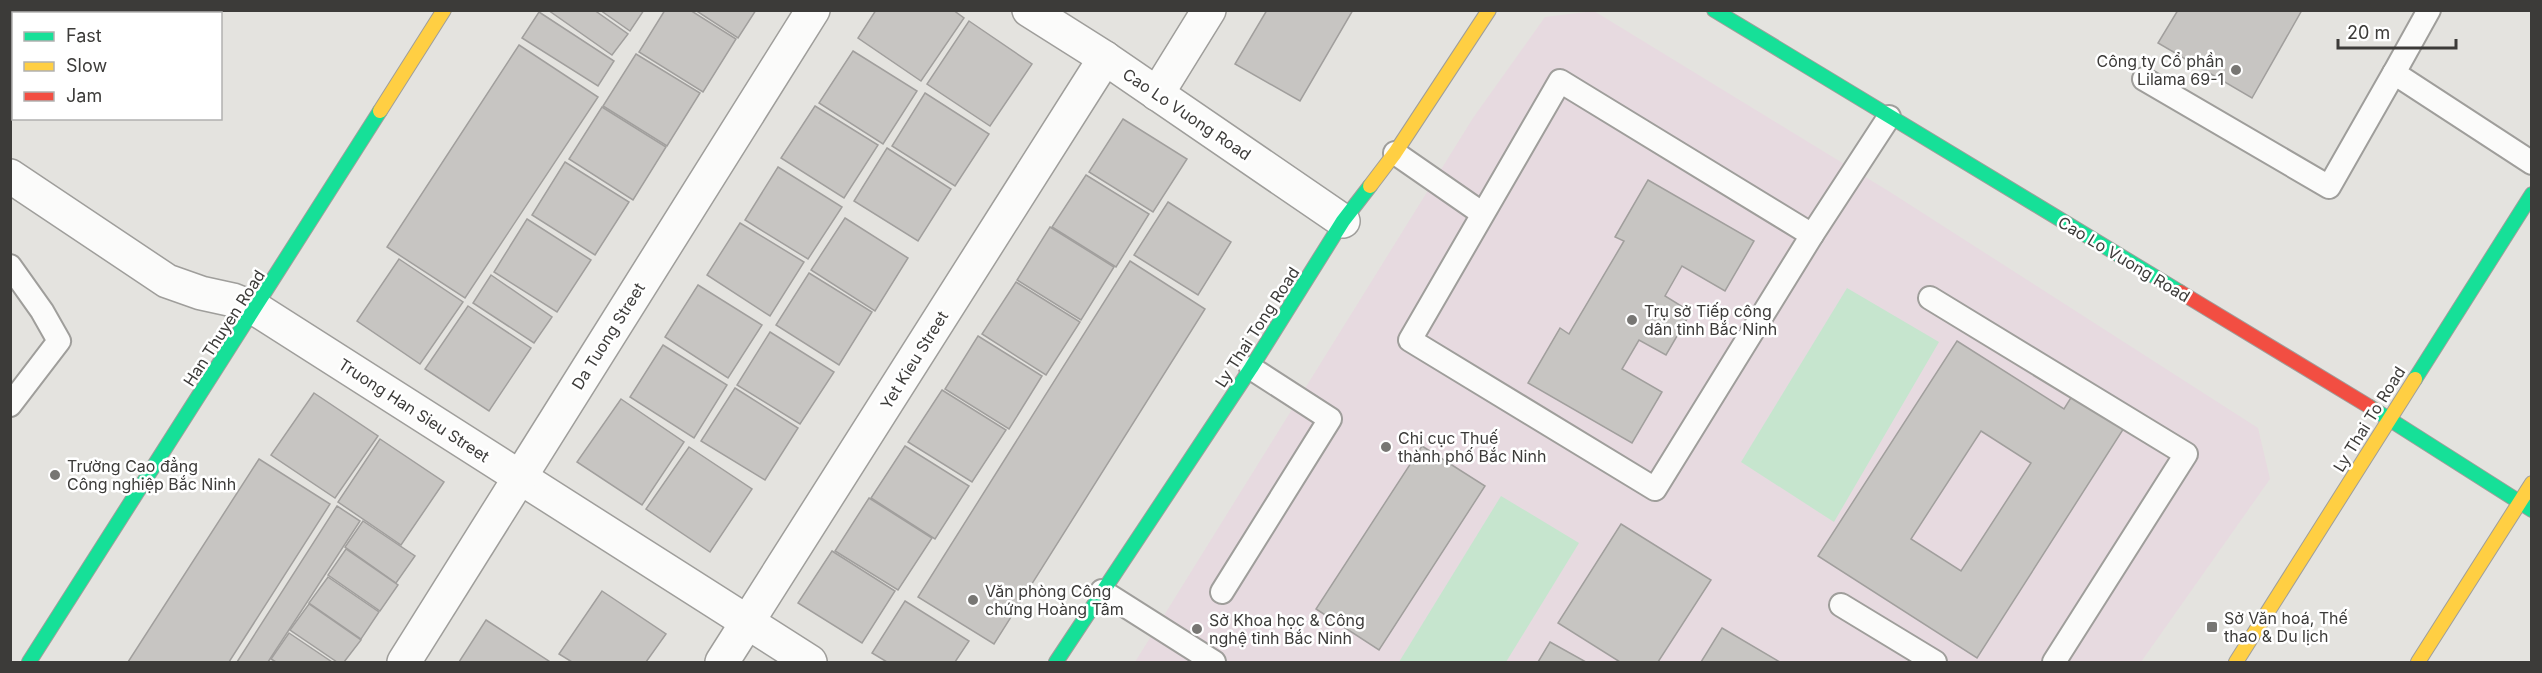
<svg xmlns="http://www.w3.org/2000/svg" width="2542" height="673" font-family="Inter,sans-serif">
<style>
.commercial{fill:#e7dae0}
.green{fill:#c6e5ce}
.building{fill:#c7c5c2;stroke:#a19f9d;stroke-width:1.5;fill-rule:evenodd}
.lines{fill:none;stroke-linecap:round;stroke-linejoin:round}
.lane-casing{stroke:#9f9e9b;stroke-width:26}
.street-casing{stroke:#9f9e9b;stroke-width:36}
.fast-casing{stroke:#9f9e9b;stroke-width:16}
.slow-casing{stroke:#9f9e9b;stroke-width:16}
.jam-casing{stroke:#9f9e9b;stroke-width:16}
.lane{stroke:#fbfbfa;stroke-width:22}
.street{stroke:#fbfbfa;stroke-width:33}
.fast{stroke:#16e098;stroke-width:14}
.slow{stroke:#ffcf43;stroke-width:14}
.jam{stroke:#f24e42;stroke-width:14}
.poi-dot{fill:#777673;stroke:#fff;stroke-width:2}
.labels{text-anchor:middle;stroke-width:5;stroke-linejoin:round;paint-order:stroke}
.poi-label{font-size:16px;fill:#3c3b39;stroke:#fff;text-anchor:start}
.street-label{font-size:16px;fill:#3c3b39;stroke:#fff}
</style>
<rect width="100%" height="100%" fill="#e4e3df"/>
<polygon class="commercial" points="1594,11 1890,192 2258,428 2270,479 2141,662 1135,662 1473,118 1545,17"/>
<g class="green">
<polygon points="1847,288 1939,342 1834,522 1741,462"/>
<polygon points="1501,496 1579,543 1506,662 1399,662"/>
</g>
<g class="building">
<polygon points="548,10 594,10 628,34 612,55"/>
<polygon points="600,10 644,10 630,31"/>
<polygon points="665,10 690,10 736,39 703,92 639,52"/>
<polygon points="695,10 756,10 738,38"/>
<polygon points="876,10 953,10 964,18 921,81 858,38"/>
<polygon points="1267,10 1353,10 1300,101 1235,64"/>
<polygon points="2178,10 2302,10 2252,98 2158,43"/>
<polygon points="539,12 614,61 598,86 522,38"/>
<polygon points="969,21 1032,64 990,126 927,84"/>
<polygon points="519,45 598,97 465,298 387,247"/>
<polygon points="853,51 917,91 883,144 819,103"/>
<polygon points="636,54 700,93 667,146 603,106"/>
<polygon points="925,93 989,134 955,186 892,146"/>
<polygon points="815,106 878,145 844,198 781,158"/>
<polygon points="602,107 666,147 633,200 569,159"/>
<polygon points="1123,119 1187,159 1153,212 1089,172"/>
<polygon points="887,148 951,189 918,241 854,201"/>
<polygon points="565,162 629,202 595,255 532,215"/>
<polygon points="778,167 842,207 808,259 745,220"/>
<polygon points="1086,175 1149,214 1116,267 1052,227"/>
<polygon points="1648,180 1754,241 1725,291 1682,266 1665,296 1691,312 1666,355 1639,340 1622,369 1662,392 1632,443 1528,383 1560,328 1569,334 1624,241 1615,237"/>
<polygon points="1168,202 1231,242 1198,295 1134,255"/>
<polygon points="845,218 908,258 875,311 811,270"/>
<polygon points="527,219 591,260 557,312 494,272"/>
<polygon points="740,223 804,262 770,316 707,275"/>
<polygon points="1050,227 1114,267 1081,320 1017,280"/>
<polygon points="399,259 463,302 420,364 357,321"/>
<polygon points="1130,261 1205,309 994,644 918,597"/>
<polygon points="809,273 872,312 839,365 776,325"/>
<polygon points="491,275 552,317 534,343 473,303"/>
<polygon points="1016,282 1080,322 1046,375 982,334"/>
<polygon points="698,285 762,325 728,378 665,337"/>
<polygon points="468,306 531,348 489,411 425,369"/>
<polygon points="770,332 834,372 800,424 737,385"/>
<polygon points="978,336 1042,376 1009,429 945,389"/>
<path d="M 1957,341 L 2064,409 L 2072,396 L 2124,428 L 1977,658 L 1818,556 ZM 1981,431 L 2031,463 L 1961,571 L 1911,539 Z"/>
<polygon points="663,345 727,385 694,438 630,397"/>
<polygon points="735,388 798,428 765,480 701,441"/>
<polygon points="942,390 1006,430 972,482 908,442"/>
<polygon points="314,393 378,436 335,498 271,455"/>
<polygon points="621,399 684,442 642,505 577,462"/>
<polygon points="380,439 444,482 401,545 338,502"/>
<polygon points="905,446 969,486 935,539 871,498"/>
<polygon points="1422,446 1485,486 1379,650 1316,609"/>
<polygon points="689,447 752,489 710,552 646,509"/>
<polygon points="259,459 330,504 229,662 128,662"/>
<polygon points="869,498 932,538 898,590 835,551"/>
<polygon points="337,506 360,521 268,662 237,662"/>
<polygon points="363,521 415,556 396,583 345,547"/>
<polygon points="1621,524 1711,580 1658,662 1620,662 1558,623"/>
<polygon points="346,549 398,585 380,611 328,575"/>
<polygon points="832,551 895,591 862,643 798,603"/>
<polygon points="328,577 379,612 361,639 309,603"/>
<polygon points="602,591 666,634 646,662 572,662 559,654"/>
<polygon points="905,601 969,641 955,662 887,662 872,653"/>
<polygon points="309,604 361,640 344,662 337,662 290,630"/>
<polygon points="486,620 549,661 548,662 459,662"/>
<polygon points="1722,628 1780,662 1701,662"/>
<polygon points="289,633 332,662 276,662 271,659"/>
<polygon points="1550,642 1586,662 1538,662"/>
</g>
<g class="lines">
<g class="lane-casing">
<g id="lane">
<polyline points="2429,10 2394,73 2532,163"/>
<polyline points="2144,79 2329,187 2394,73"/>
<polyline points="1395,153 1483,214 1410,340 1655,489 1812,235 1560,81 1483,214"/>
<polyline points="1812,235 1889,117"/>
<polyline points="10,266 42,311 59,341 10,405"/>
<polyline points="1930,298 2186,454 2054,662"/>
<polyline points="1102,591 1214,662"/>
<polyline points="1222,592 1330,419 1251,368"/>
<polyline points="1841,605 1935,662"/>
</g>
</g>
<g class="street-casing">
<g id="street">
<polyline points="1029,10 1105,58 1343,221"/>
<polyline points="43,14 45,10"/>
<polyline points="10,65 14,60"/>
<polyline points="1157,94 1209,10"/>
<polyline points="10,176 167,281 201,293 233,300 256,309 810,662"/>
<polyline points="404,662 813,10"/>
<polyline points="722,662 1105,58"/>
</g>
</g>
<g class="fast-casing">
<g id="fast">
<polyline points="1714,10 2180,292"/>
<polyline points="2415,379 2532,194"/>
<polyline points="2370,407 2532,510"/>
<polyline points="29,662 380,111"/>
<polyline points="1056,662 1251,368 1343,221 1370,186"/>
</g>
</g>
<g class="slow-casing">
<g id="slow">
<polyline points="380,111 444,10"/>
<polyline points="1370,186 1395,153 1489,10"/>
<polyline points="2236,662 2415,379"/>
<polyline points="2418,662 2532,483"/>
</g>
</g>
<g class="jam-casing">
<polyline id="jam" points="2180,292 2370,407"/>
</g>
<use href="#lane" class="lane"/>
<use href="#street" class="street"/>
<use href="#fast" class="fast"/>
<use href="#slow" class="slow"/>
<use href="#jam" class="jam"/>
</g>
<g class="poi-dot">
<circle cx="2236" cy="70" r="6"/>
<circle cx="1632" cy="320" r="6"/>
<circle cx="1386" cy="447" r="6"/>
<circle cx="55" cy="475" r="6"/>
<circle cx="973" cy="600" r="6"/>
<rect x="2206" y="621" width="12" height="12" rx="3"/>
<circle cx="1197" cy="629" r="6"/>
</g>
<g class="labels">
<g class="poi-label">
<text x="2224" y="67" text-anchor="end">Công ty Cổ phần<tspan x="2224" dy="18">Lilama 69-1</tspan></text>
<text x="1644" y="317">Trụ sở Tiếp công<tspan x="1644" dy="18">dân tỉnh Bắc Ninh</tspan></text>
<text x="1398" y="444">Chi cục Thuế<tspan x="1398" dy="18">thành phố Bắc Ninh</tspan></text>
<text x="67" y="472">Trường Cao đẳng<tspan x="67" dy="18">Công nghiệp Bắc Ninh</tspan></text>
<text x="985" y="597">Văn phòng Công<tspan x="985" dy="18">chứng Hoàng Tâm</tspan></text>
<text x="2224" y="624">Sở Văn hoá, Thế<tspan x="2224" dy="18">thao &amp; Du lịch</tspan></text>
<text x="1209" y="626">Sở Khoa học &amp; Công<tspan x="1209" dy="18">nghệ tỉnh Bắc Ninh</tspan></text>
</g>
<g class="street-label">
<text transform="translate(1187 114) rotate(34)" y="6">Cao Lo Vuong Road</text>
<text transform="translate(2124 259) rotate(31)" y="6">Cao Lo Vuong Road</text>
<text transform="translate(1257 327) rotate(-57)" y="6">Ly Thai Tong Road</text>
<text transform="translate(224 328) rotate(-57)" y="6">Han Thuyen Road</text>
<text transform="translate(608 336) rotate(-58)" y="6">Da Tuong Street</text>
<text transform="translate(914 360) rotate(-58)" y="6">Yet Kieu Street</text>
<text transform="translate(414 410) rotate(33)" y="6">Truong Han Sieu Street</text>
<text transform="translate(2369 419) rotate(-58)" y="6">Ly Thai To Road</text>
</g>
</g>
<rect width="2542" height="673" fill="none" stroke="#3c3b39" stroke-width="24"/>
<rect x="12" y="12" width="210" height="108" fill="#ffffff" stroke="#b1b1b0" stroke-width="1.5"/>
<rect x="24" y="32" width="30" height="9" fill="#16e098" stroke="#b1b1b0" stroke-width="1.5"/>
<text x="66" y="42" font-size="18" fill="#3c3b39">Fast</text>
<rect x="24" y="62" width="30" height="9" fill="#ffcf43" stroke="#b1b1b0" stroke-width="1.5"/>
<text x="66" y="72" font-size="18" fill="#3c3b39">Slow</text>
<rect x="24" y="92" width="30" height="9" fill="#f24e42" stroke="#b1b1b0" stroke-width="1.5"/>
<text x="66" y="102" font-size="18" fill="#3c3b39">Jam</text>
<path d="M2338 39v9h118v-9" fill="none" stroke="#3c3b39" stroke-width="3"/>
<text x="2347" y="39" font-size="18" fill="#3c3b39" stroke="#ffffff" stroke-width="4.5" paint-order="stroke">20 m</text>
</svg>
